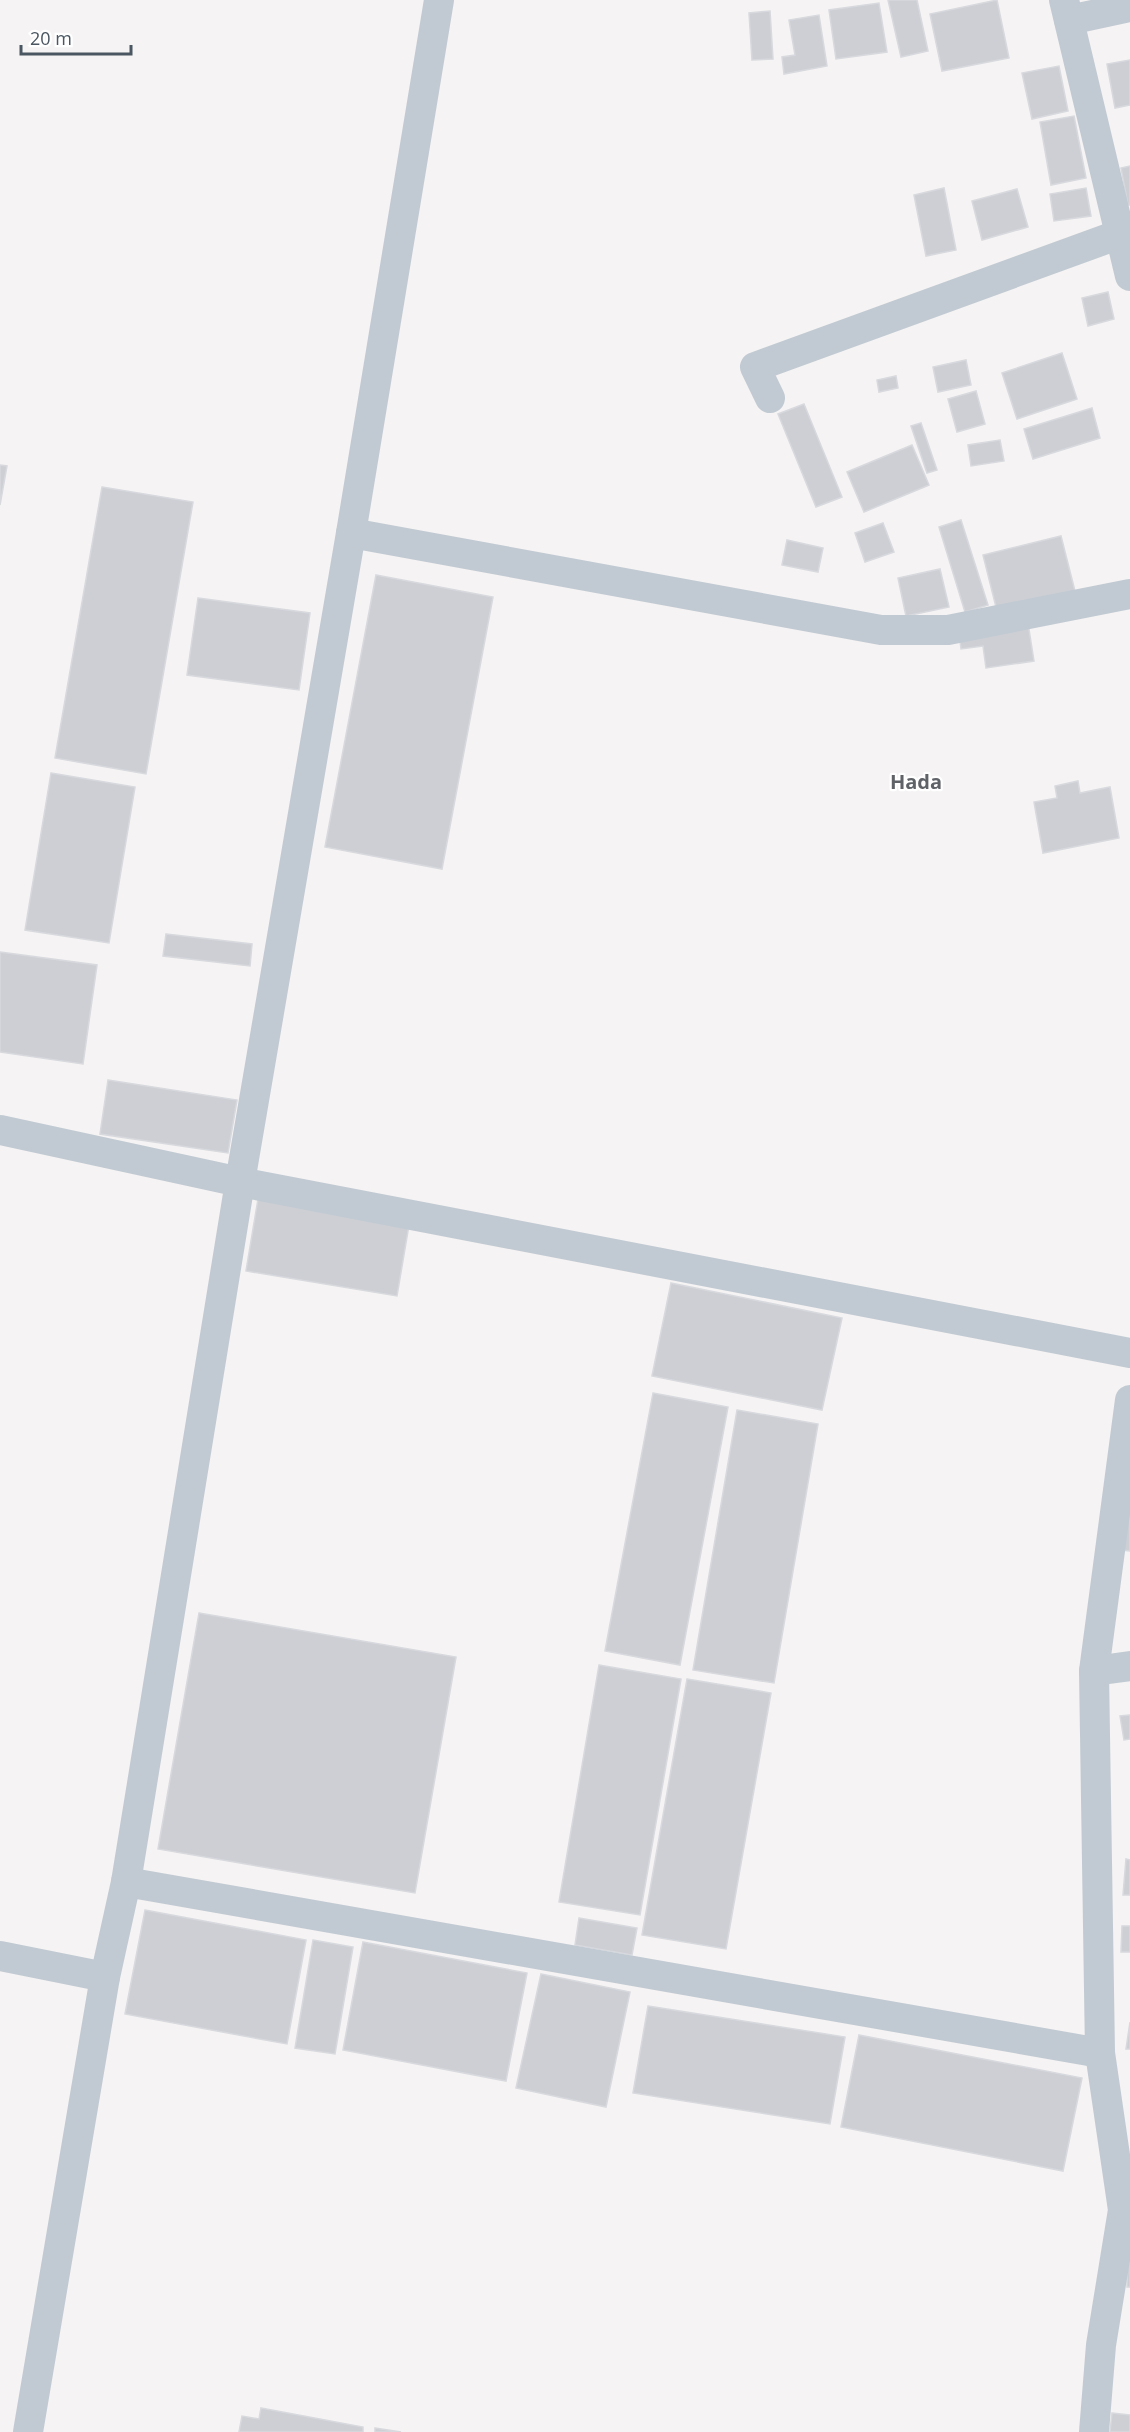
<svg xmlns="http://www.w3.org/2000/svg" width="1130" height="2432" font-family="'Open Sans',sans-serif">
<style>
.building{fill:#cdcfd5;stroke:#d7d9de;stroke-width:1.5}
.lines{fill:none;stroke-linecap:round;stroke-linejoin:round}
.street{stroke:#c1cad2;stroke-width:30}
.labels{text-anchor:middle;stroke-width:4.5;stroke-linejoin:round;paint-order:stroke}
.quarter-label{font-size:20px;font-weight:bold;fill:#5f6368;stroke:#fff}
</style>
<rect width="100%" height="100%" fill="#f5f3f3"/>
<g class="building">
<polygon points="888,0 917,0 928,51 901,57"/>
<polygon points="997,0 1009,58 942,71 930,14"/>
<polygon points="879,3 887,52 836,59 829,10"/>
<polygon points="770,11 773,59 752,60 749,13"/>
<polygon points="819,15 827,66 784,74 782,57 795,55 789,20"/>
<polygon points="1130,60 1130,105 1115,108 1107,64"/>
<polygon points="1059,66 1068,111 1032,119 1022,73"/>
<polygon points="1074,116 1086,178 1051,185 1040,122"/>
<polygon points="1130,166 1130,205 1128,205 1121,168"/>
<polygon points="944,188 956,250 926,256 914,195"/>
<polygon points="1086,188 1091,216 1054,221 1050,194"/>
<polygon points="1017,189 1028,227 982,240 972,201"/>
<polygon points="1108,292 1114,319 1088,326 1082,298"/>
<polygon points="1062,353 1077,399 1017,419 1002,373"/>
<polygon points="966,360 971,385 938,392 933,367"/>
<polygon points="896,376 898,388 879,392 877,380"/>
<polygon points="976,391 985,424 957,432 948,399"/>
<polygon points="804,404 842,497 816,507 778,414"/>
<polygon points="1092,408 1100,438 1033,459 1024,429"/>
<polygon points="921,423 937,470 927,473 911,426"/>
<polygon points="1000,440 1004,461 971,466 968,445"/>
<polygon points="912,445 929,485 864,512 847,472"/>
<polygon points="0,465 7,466 0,505"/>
<polygon points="102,487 193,502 146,774 55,758"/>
<polygon points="961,520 988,605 965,612 939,527"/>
<polygon points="883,523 894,552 865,562 855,533"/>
<polygon points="1061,536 1076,595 998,615 983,555"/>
<polygon points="787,540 823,548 818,572 782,565"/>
<polygon points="940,569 949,607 906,616 898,578"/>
<polygon points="376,575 493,597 442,869 325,847"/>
<polygon points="198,598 310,613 299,690 187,675"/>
<polygon points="1028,623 1034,661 986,668 983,646 961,649 959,633"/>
<polygon points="51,773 135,787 109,943 25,930"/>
<polygon points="1078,781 1080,793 1110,787 1119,838 1043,853 1034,802 1057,798 1055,786"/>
<polygon points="166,934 252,944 250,966 163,956"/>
<polygon points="0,952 97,965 83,1064 0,1052"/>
<polygon points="108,1080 237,1100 228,1153 100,1134"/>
<polygon points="258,1199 409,1225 397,1296 246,1271"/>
<polygon points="671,1283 842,1318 822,1410 652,1376"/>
<polygon points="653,1393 728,1407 680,1665 605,1651"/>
<polygon points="737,1410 818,1424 774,1683 693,1670"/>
<polygon points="1130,1501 1130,1551 1122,1550"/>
<polygon points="199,1613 456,1657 415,1893 158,1849"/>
<polygon points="599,1665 681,1679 640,1915 559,1902"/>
<polygon points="687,1679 771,1693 726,1949 642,1935"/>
<polygon points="1130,1715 1130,1739 1124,1740 1120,1716"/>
<polygon points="1126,1859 1130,1860 1130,1895 1123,1895"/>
<polygon points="145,1910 306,1940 287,2044 125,2014"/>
<polygon points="579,1918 637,1928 632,1955 575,1945"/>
<polygon points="1122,1926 1130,1926 1130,1952 1121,1952"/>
<polygon points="313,1940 353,1947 335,2054 295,2048"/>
<polygon points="363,1942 527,1973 506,2081 343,2050"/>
<polygon points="541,1974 630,1992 606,2107 516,2088"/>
<polygon points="648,2006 845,2037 830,2124 633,2093"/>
<polygon points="1130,2022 1130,2049 1126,2049"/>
<polygon points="859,2035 1082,2078 1063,2171 841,2127"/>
<polygon points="1129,2218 1130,2218 1130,2287 1127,2287"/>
<polygon points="261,2408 363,2427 363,2432 239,2432 242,2416 259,2419"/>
<polygon points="1112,2413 1130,2415 1130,2432 1110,2432"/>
<polygon points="375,2428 401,2432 375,2432"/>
</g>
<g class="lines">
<g class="street">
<polyline points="1064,0 1130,276"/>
<polyline points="1069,20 1130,7"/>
<polyline points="770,398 755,367 1120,234"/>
<polyline points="351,533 881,630 948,630 1130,594"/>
<polyline points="0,1130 240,1182 1130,1353"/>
<polyline points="1094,1671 1130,1666"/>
<polyline points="126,1882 1100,2053"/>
<polyline points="0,1956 105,1977"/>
<polyline points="28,2432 105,1977 126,1882 240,1182 351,533 439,0"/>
<polyline points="1094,2432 1101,2345 1123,2210 1100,2053 1094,1671 1130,1400"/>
</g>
</g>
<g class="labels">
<g class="quarter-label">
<text x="916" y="789">Hada</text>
</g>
</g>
<path d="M21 45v9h110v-9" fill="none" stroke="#4a5661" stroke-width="3"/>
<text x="30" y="45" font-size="18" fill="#4a5661" stroke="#ffffff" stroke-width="4.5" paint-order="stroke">20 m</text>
</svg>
